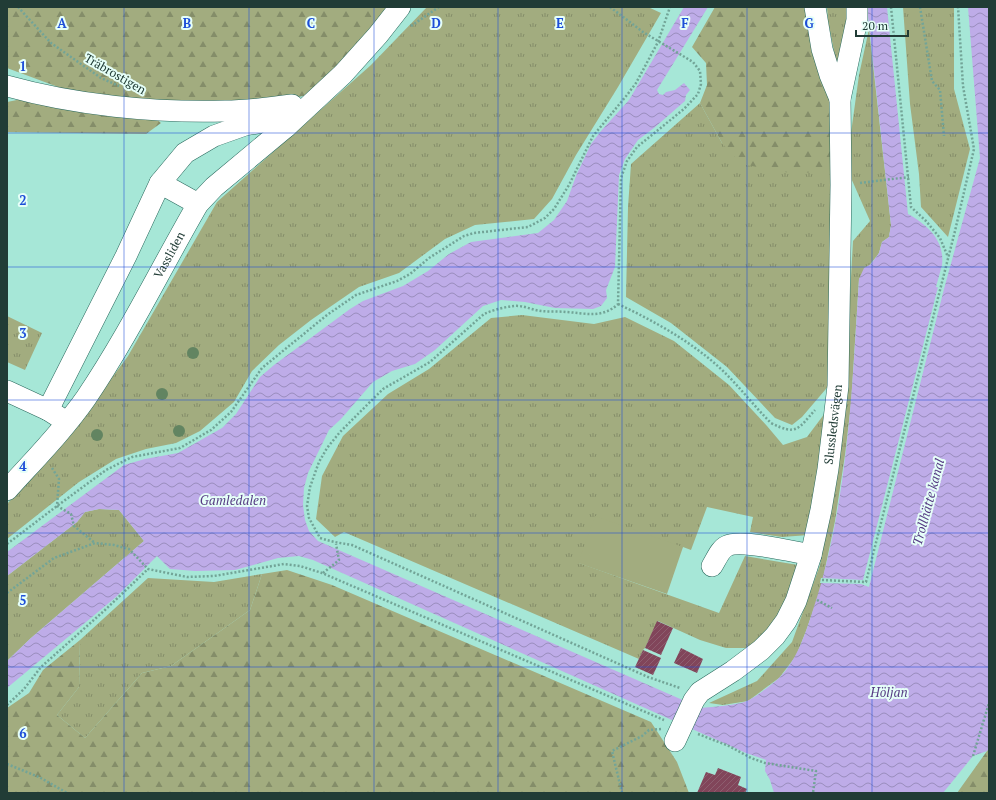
<svg xmlns="http://www.w3.org/2000/svg" width="996" height="800" font-family="'PT Serif',serif">
<style>
.grass{fill:url(#grass-tufts)}
.forest{fill:url(#forest-firs)}
.pitch{fill:#a2ac7f}
.water{fill:url(#water-waves)}
.pier{fill:#a6e7d7}
.building{fill:url(#building-hatch)}
.lines{fill:none;stroke-linecap:round;stroke-linejoin:round}
.minor-casing{stroke:#28685c;stroke-width:22}
.path{stroke:#72a497;stroke-width:2.5;stroke-dasharray:2 2;stroke-linecap:butt}
.minor{stroke:#fff;stroke-width:21}
.tree{fill:#628461}
.grid{fill:none;stroke:#1d4ed8;stroke-width:1;stroke-opacity:0.55}
.labels{text-anchor:middle;stroke-width:4;stroke-linejoin:round;paint-order:stroke}
.street-label{font-size:12px;fill:#213c36;stroke:#e6fff8}
.water-label{font-size:13px;font-style:italic;fill:#563c84;stroke:#e6fff8}
.grid-label{font-size:13px;text-anchor:middle;font-weight:bold;fill:#1d4ed8;stroke:#e6fff8;stroke-width:4;stroke-linejoin:round;paint-order:stroke}
</style>
<defs>
<pattern id="grass-tufts" width="24" height="20" patternUnits="userSpaceOnUse"><rect width="24" height="20" fill="#a2ac7f"/><path d="M3 7l-1-3M5 7V3M7 7l1-3M15 17l-1-3M17 17v-4M19 17l1-3" fill="none" stroke="#848d69"/></pattern>
<pattern id="forest-firs" width="22" height="20" patternUnits="userSpaceOnUse"><rect width="22" height="20" fill="#a2ac7f"/><path d="M5 1l3.5 6h-7zM16 11l3.5 6h-7z" fill="#848d69"/></pattern>
<pattern id="water-waves" width="16" height="10" patternUnits="userSpaceOnUse"><rect width="16" height="10" fill="#beace8"/><path d="M0 5q4-4 8 0t8 0" fill="none" stroke="#9a8dbd"/></pattern>
<pattern id="building-hatch" width="6" height="6" patternUnits="userSpaceOnUse"><rect width="6" height="6" fill="#81455a"/><path d="M-1 1l2-2M0 6l6-6M5 7l2-2" fill="none" stroke="#8d5e6f"/></pattern>
</defs>
<rect width="100%" height="100%" fill="#a6e7d7"/>
<g class="grass">
<polygon points="427,7 648,7 661,13 618,87 576,155 552,199 534,219 475,225 445,239 399,273 359,287 311,320 279,345 252,371 234,402 200,431 176,443 146,449 116,459 79,482 7,539 7,504 67,438 128,356 217,202 371,65"/>
<polygon points="827,7 854,7 839,76 828,21"/>
<polygon points="903,7 954,7 954,89 970,149 948,237 921,207 919,174 910,104"/>
<polygon points="869,29 891,225 889,237 882,242 879,253 859,279 851,404 845,455 835,521 821,588 806,631 796,656 779,678 748,701 723,705 709,703 757,681 792,642 820,565 842,440 853,241 870,221 851,178 851,133 859,75"/>
<polygon points="700,103 722,143 837,169 831,383 802,417 792,425 775,418 727,367 671,323 626,297 628,207 631,164"/>
<polygon points="522,315 594,324 625,317 674,341 729,385 767,426 783,445 807,437 831,405 809,535 782,537 750,532 753,517 707,507 691,550 683,547 579,563 719,613 745,556 798,565 792,595 770,631 752,648 726,648 700,640 658,621 645,648 643,650 639,659 344,532 335,537 316,519 322,476 343,436 388,394 429,369 491,318"/>
<polygon points="7,316 42,333 25,370 7,362"/>
<polygon points="99,509 119,510 144,541 31,638 7,661 7,576 77,522 85,512"/>
<polygon points="262,574 250,610 171,666 142,673 85,738 57,715 79,687 80,640 148,578 214,582"/>
</g>
<g class="forest">
<polygon points="7,7 391,7 372,29 308,95 293,98 226,103 85,97 7,68"/>
<polygon points="715,7 811,7 837,103 837,169 796,174 741,164 722,143 700,103 707,85 706,63 692,47"/>
<polygon points="27,98 150,113 161,123 146,134 7,132 7,102"/>
<polygon points="287,570 332,585 651,722 677,762 689,793 7,793 7,708 29,693 43,670 80,640 79,687 57,715 85,738 142,673 171,666 250,610 262,574"/>
<polygon points="989,748 989,793 957,793 987,751"/>
</g>
<polygon class="pitch" points="595,516 683,547 667,594 578,563"/>
<path class="water" d="M 684,7 L 708,7 L 657,90 L 659,94 L 663,95 L 666,92 L 675,90 L 684,83 L 690,90 L 686,95 L 685,101 L 654,128 L 638,140 L 625,159 L 619,175 L 615,267 L 606,290 L 607,298 L 601,306 L 593,309 L 555,308 L 525,302 L 501,300 L 483,306 L 435,350 L 415,364 L 392,371 L 373,382 L 341,419 L 329,430 L 308,473 L 304,488 L 303,505 L 305,520 L 309,531 L 318,541 L 701,708 C 712,707 741,705 749,700 C 758,695 770,686 778,679 C 796,662 805,635 812,613 C 848,506 852,390 859,279 L 864,268 L 871,264 L 879,253 L 882,242 L 889,237 L 891,225 L 867,7 L 887,7 L 908,214 C 928,225 945,241 942,265 C 940,272 938,280 936,287 L 944,289 L 980,158 L 968,7 L 989,7 L 989,748 L 987,751 L 973,756 L 943,793 L 774,793 L 770,780 L 765,771 L 766,760 L 746,753 L 313,560 L 299,556 L 278,558 L 235,570 L 195,571 L 170,569 L 157,556 L 116,597 L 7,688 L 7,661 L 31,638 L 144,541 L 119,510 L 99,509 L 85,512 L 77,522 L 7,576 L 7,552 L 124,465 L 145,459 L 178,453 L 222,428 L 236,414 L 260,377 L 274,365 L 350,309 L 363,301 L 403,286 L 428,271 L 449,254 L 471,242 L 538,233 L 554,220 L 567,201 L 576,176 L 591,144 L 601,131 L 629,100 Z"/>
<polygon class="pier" points="938,287 944,289 869,587 861,584 820,583 821,578 863,580"/>
<g class="building">
<polygon points="657,621 673,628 661,655 645,648"/>
<polygon points="681,648 703,659 697,673 674,663"/>
<polygon points="643,650 661,658 653,675 635,667"/>
<polygon points="718,768 741,777 738,785 747,789 745,793 697,793 706,772 715,775"/>
</g>
<g class="lines">
<g class="minor-casing">
<g id="minor">
<polyline points="815,7 822,49 830,75 840,99"/>
<path d="M 7,86 C 75,105 154,113 225,111 C 248,111 270,108 292,105 L 300,113"/>
<polyline points="160,183 198,204"/>
<polyline points="7,391 48,410 59,417"/>
<polyline points="48,410 126,256 160,183 185,153 214,136 245,125 276,120 286,127"/>
<path id="s1" d="M 7,490 C 34,460 63,431 86,398 C 128,336 161,268 198,204 L 214,187 L 286,127 L 343,74 L 378,35 L 400,7"/>
<path d="M 712,566 C 716,560 720,549 727,546 C 741,539 794,552 811,555"/>
<path id="s2" d="M 675,741 L 694,700 L 700,692 L 733,671 L 761,650 L 775,636 L 786,621 L 796,601 L 811,555 L 821,510 L 828,469 L 838,386 L 841,185 L 840,99 L 857,20 L 857,7"/>
</g>
</g>
<g class="path">
<polyline points="18,7 51,43 101,78 119,86"/>
<path d="M 610,7 L 643,32 L 693,62 L 700,71 L 701,84 L 698,94 L 684,109 L 637,147 L 627,161 L 621,178 L 618,304 C 602,319 585,313 566,312 C 558,311 549,312 541,311 C 532,310 523,305 514,306 C 504,307 493,310 484,314 L 430,362 L 383,389 L 340,432 L 327,448 L 319,462 L 310,487 L 307,506 L 309,518 L 320,538 C 332,542 340,543 352,545 L 648,677 L 680,688"/>
<polyline points="891,7 911,207 926,221 940,238 948,257"/>
<polyline points="920,7 932,81 940,90 944,136"/>
<polyline points="411,26 439,7"/>
<polyline points="860,183 909,177"/>
<path d="M 618,304 C 654,321 692,342 721,369 C 739,386 754,406 771,423 C 797,436 798,429 815,410"/>
<polyline points="52,468 59,479 57,506 71,514 74,526 95,543"/>
<polyline points="7,544 57,506 106,470 132,457 180,448 211,430 231,412 262,368 327,315 356,295 397,281 410,274 429,258 464,236 474,233 528,227 545,218 554,209 569,185 593,136 627,95 636,83 658,42 670,7"/>
<polyline points="323,573 339,560 336,544"/>
<polyline points="822,580 866,582 955,231 974,149 963,86 958,7"/>
<polyline points="7,593 54,558 95,543 114,545 129,549 148,569 187,577 214,576 284,564 300,566 322,573 664,720"/>
<polyline points="817,600 832,608"/>
<polyline points="7,705 24,689 41,667 105,610 148,569"/>
<polyline points="698,734 729,746 751,758 765,763 816,771 813,793"/>
<polyline points="973,756 989,703"/>
<polyline points="7,764 39,777 67,793"/>
<polyline points="622,793 612,751 642,736 649,730 661,729"/>
</g>
<use href="#minor" class="minor"/>
</g>
<g class="tree">
<circle cx="193" cy="353" r="6"/>
<circle cx="162" cy="394" r="6"/>
<circle cx="179" cy="431" r="6"/>
<circle cx="97" cy="435" r="6"/>
</g>
<path class="grid" d="M 124,7 L 124,793M 249,7 L 249,793M 374,7 L 374,793M 498,7 L 498,793M 622,7 L 622,793M 747,7 L 747,793M 872,7 L 872,793M 7,133 L 989,133M 7,267 L 989,267M 7,400 L 989,400M 7,533 L 989,533M 7,667 L 989,667"/>
<g class="labels">
<g class="street-label">
<text transform="translate(115 74) rotate(30)" y="4">Träbrostigen</text>
<text dy="4" stroke="none"><textPath href="#s1" startOffset="287">Vassliden</textPath></text>
<text dy="4" stroke="none"><textPath href="#s2" startOffset="371">Slussledsvägen</textPath></text>
</g>
<g class="water-label">
<text x="233" y="505">Gamledalen</text>
<text transform="translate(928 502) rotate(-75)" y="5">Trollhätte kanal</text>
<text x="889" y="697">Höljan</text>
</g>
</g>
<g class="grid-label">
<text x="62" y="28">A</text>
<text x="187" y="28">B</text>
<text x="311" y="28">C</text>
<text x="436" y="28">D</text>
<text x="560" y="28">E</text>
<text x="685" y="28">F</text>
<text x="809" y="28">G</text>
<text x="23" y="71">1</text>
<text x="23" y="205">2</text>
<text x="23" y="338">3</text>
<text x="23" y="471">4</text>
<text x="23" y="605">5</text>
<text x="23" y="738">6</text>
</g>
<rect width="996" height="800" fill="none" stroke="#213c36" stroke-width="16"/>
<path d="M856 30v6h52v-6" fill="none" stroke="#213c36" stroke-width="2"/>
<text x="862" y="30" font-size="12" fill="#213c36" stroke="#e6fff8" stroke-width="3" paint-order="stroke">20 m</text>
</svg>
